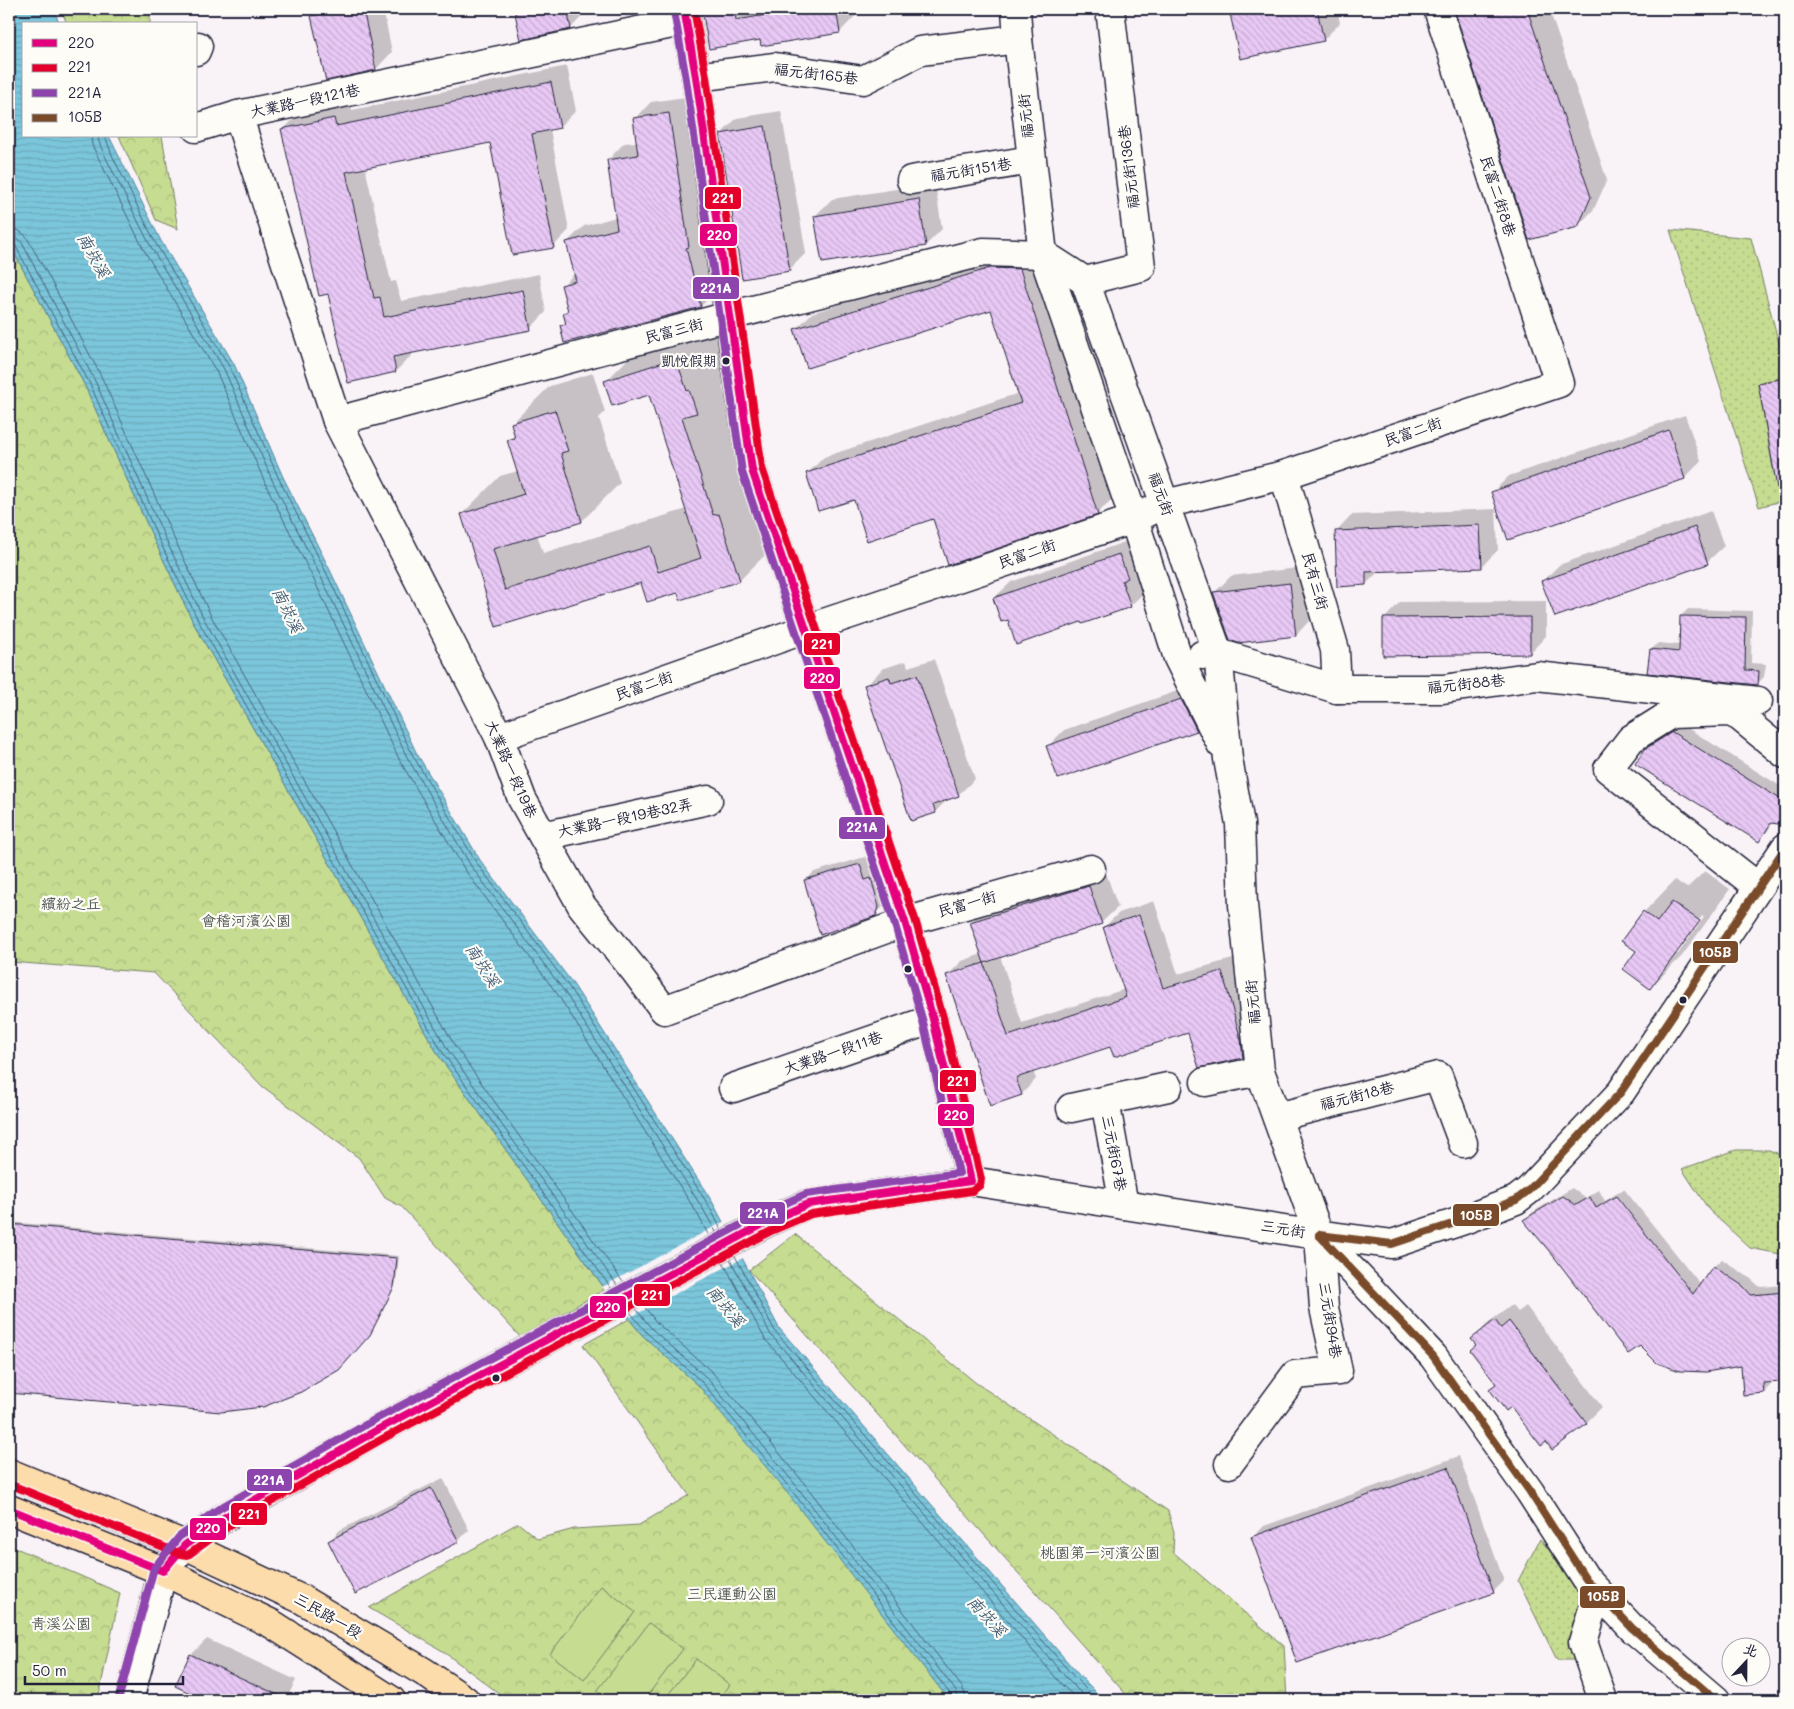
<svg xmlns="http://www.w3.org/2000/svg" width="1794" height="1709" font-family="Mali,'LXGW WenKai TC',sans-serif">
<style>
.grass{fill:url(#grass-dots);stroke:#747f66}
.forest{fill:url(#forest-crowns);stroke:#747f66}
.pitch{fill:#c6dc91;stroke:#747f66}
.water{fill:url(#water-rules);stroke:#57849b}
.pier{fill:#f9f2f7}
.shadow{fill:#0003;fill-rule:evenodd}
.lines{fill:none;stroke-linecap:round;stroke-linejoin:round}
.shore{stroke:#46647b;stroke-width:1}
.building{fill:url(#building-back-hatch);stroke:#22223b}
.minor-casing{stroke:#22223b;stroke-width:31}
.major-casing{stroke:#22223b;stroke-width:31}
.minor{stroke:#fdfcf7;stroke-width:28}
.major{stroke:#fddcac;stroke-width:28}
.bus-1-casing{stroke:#fdfcf7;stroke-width:11}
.bus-2-casing{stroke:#fdfcf7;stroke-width:11}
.bus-3-casing{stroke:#fdfcf7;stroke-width:11}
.bus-4-casing{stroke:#fdfcf7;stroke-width:11}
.bus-1{stroke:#e5007d;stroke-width:8}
.bus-2{stroke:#e4002b;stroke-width:8}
.bus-3{stroke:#8e44ad;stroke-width:8}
.bus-4{stroke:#7a4b2a;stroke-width:8}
.bus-dot{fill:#22223b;stroke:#fdfcf7;stroke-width:2}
.labels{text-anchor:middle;stroke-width:4.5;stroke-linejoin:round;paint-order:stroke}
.bus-label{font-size:14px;fill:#22223b;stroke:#fdfcf7;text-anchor:end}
.street-label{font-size:15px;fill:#22223b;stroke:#fdfcf7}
.park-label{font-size:15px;fill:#535a55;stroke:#fdfcf7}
.water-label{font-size:16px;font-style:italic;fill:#415b73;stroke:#fdfcf7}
.line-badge{stroke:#fdfcf7;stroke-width:2}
.badge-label{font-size:14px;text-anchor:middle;font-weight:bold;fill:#fff}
</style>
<defs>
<pattern id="grass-dots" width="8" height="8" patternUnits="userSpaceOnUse" patternTransform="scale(1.25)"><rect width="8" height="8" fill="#c6dc91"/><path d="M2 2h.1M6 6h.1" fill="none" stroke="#aabc7e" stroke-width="1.8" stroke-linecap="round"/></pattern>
<pattern id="forest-crowns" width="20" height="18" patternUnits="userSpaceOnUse" patternTransform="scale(1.25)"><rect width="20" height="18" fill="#c6dc91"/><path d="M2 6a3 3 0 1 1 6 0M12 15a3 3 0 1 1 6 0" fill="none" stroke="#aabc7e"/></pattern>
<pattern id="water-rules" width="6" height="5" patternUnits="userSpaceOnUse" patternTransform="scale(1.25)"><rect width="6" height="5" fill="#7bc6db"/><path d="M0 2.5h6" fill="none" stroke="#6aaabd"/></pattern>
<pattern id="building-back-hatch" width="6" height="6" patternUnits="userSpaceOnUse" patternTransform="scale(1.25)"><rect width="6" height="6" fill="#e8c8f5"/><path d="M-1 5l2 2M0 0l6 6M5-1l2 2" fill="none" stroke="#c7acd3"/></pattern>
</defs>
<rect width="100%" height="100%" fill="#f9f2f7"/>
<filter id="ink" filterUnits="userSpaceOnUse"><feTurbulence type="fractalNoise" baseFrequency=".02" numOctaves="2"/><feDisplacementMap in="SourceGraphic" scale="10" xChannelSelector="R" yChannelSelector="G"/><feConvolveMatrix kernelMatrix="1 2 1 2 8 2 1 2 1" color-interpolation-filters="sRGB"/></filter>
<g filter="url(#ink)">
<g class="grass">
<polygon points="1670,230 1751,238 1785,366 1785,408 1780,379 1758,383 1773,468 1785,466 1785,500 1759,507"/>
<polygon points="1736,1150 1769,1150 1785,1156 1785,1255 1750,1248 1709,1210 1682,1169"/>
<polygon points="1540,1539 1589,1600 1581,1660 1557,1660 1518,1581"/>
</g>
<g class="forest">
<polygon points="61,9 150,9 150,24 67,24"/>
<polygon points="119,136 162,136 178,229 156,220"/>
<polygon points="9,243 85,386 155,542 194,624 439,1056 605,1289 521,1338 402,1207 385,1198 359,1158 262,1086 154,973 9,962"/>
<polygon points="795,1234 976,1383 1168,1511 1174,1532 1173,1552 1284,1646 1287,1700 1131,1700 749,1270"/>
<polygon points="629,1319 642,1335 698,1385 786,1488 949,1700 508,1700 441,1650 369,1608 518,1523 538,1539 574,1529 639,1525 689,1495 583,1345"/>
<polygon points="9,1545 120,1593 98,1700 9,1700"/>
</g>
<g class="pitch">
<polygon points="601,1586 635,1612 584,1680 550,1654"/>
<polygon points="649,1623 683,1649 644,1700 610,1700 597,1691"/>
<polygon points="696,1659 730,1685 718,1700 664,1700"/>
</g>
<polygon class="water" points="9,9 54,9 59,24 24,24 24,136 109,136 161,241 234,364 283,477 330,570 416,752 480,860 573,984 713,1203 779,1328 1078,1674 1104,1700 949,1700 785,1490 698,1385 643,1336 605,1289 439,1056 194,624 155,542 85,386 9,243"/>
<polygon class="pier" points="725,1221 745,1257 631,1317 602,1287"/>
<g class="shadow">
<polygon points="320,9 383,9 392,52 376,69 327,79 313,16"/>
<polygon points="516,9 587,9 587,11 571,28 522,38"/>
<polygon points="703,9 855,9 856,15 840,32 761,39 710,47"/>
<polygon points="1230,9 1337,9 1340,23 1323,40 1241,57"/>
<polygon points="1456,9 1549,9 1607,180 1594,209 1578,226 1530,239"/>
<polygon points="567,66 576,111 559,127 550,129 569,230 553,247 491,141 365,167 391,282 396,281 401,301 539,274 546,312 530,329 412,352 412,355 396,371 329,292 283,130 299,113 350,102 352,110"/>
<polygon points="685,97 705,230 703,232 717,290 701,306 561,326 566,321 564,313 569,309 563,285 575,273 567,242 584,226 616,217 608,160 624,143 637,142 634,119 651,102"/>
<polygon points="781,111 806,253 789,270 721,134 737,118"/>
<polygon points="935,183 942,229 926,245 815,216 832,199"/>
<polygon points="1007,252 1036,253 1114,497 1097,514 934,518 854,498 807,474 824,457 1019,393 992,309 796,329 812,313"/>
<polygon points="714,321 734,374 722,386 751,478 778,542 740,580 681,599 679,592 642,582 497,626 462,514 500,476 518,471 509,440 515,434 512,423 550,386 593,373 605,412 599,418 620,483 582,521 537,534 543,553 687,509 650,393 606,381 644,343"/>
<polygon points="1782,377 1785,396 1785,465 1774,467 1759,383 1761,381"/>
<polygon points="1685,415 1701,461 1685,478 1508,538 1492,493 1509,476"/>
<polygon points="1496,509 1498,550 1481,567 1379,571 1366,584 1336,532 1352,515"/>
<polygon points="1711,511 1724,546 1707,562 1543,581 1559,565"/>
<polygon points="1136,538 1147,590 1130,606 1081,620 1009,618 994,598 1011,582"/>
<polygon points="1306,567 1312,618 1296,635 1214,593 1231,576"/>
<polygon points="1546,601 1546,636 1530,653 1384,619 1400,602"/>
<polygon points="1688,609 1752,611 1751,663 1766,664 1764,677 1757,684 1651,650 1658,643 1680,645 1681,616"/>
<polygon points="934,659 975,779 958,795 949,798 935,812 866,686 882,669 906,661 908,667"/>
<polygon points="1198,684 1213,713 1196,729 1048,746 1064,730"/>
<polygon points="1681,724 1785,789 1785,815 1778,823 1773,822 1767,832 1758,840 1646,750 1654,741"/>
<polygon points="868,856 873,872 879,871 887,898 884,906 875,915 806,880 814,872"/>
<polygon points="1105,870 1118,907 1101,923 1000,956 1022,1023 1125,989 1104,927 1119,913 1154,901 1178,974 1236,958 1257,1043 1242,1057 1189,1032 1111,1045 1033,1071 1036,1079 1022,1094 948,975 962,961 982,954 971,922 988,906"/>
<path d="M 1705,871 L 1730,889 L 1682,956 L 1650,988 L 1638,951 L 1644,912 L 1675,880 L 1687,888 ZM 1702,916 L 1704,917 L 1678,954 L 1674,954 Z"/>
<polygon points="1572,1188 1585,1198 1599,1190 1605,1201 1624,1189 1701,1285 1713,1267 1722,1259 1751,1279 1760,1287 1785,1285 1785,1380 1772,1381 1772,1384 1764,1392 1742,1364 1556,1257 1525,1220 1533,1212"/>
<polygon points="9,1222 399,1256 396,1283 372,1331 339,1369 221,1411 9,1392"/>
<polygon points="1512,1305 1518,1312 1526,1306 1602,1407 1586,1423 1497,1384 1473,1339 1489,1322"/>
<polygon points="1459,1456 1504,1581 1493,1592 1253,1537 1264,1526"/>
<polygon points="443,1478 469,1530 458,1541 329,1541 340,1530"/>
<polygon points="207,1639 296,1680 286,1700 198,1700 200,1696 191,1655"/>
</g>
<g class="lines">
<g class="shore">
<polyline points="91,136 92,145 100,161 144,250 217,373 266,485 313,578 400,761 465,870 558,995 697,1213 709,1236"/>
<polyline points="98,136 99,142 106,158 151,247 224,369 273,482 320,575 407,757 471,866 564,991 703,1209 716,1232"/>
<polyline points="105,136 112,155 156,244 229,366 279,479 326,572 412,754 476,862 569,987 709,1206 721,1229"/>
<polyline points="9,228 18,230 26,236 49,277 102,378 172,534 211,616 455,1046 623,1282"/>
<polyline points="9,235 15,236 21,241 95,381 165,538 204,619 448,1050 617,1285"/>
<polyline points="9,242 15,245 90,384 159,540 199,622 443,1053 611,1288"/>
<polyline points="735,1256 775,1331 1074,1677 1097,1700"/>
<polyline points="730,1259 771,1335 1069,1681 1088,1700"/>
<polyline points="723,1262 765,1339 1063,1686 1078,1700"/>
<polyline points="643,1305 657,1323 713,1373 800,1478 962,1687 965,1694 966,1700"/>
<polyline points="636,1309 652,1329 707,1378 794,1483 956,1691 959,1700"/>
<polyline points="630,1312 647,1333 702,1382 789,1487 951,1695 952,1700"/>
</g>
</g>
<g class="building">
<polygon points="344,9 363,9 376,70 326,81 311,16"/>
<polygon points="514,9 567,9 571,29 521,40"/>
<polygon points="702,9 734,9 736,20 803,9 836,9 840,33 761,46 760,40 709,49"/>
<polygon points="1229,9 1317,9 1324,41 1240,59"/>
<polygon points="1454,9 1527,9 1591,197 1578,227 1529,240"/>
<polygon points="551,82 560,128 532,134 554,248 512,255 490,143 346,172 374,298 380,297 384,317 523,290 531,330 393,357 396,372 348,383 328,294 319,296 281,129 334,118 336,126"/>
<polygon points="669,113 689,247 686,248 701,307 564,343 560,325 566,324 563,313 568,311 561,285 576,281 566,242 617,229 607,160 638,155 633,118"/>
<polygon points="765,126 790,271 742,279 720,134"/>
<polygon points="919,199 926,246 822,263 814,216"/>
<polygon points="990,268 1020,269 1098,515 948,565 933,519 867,541 854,500 818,511 806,473 1021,403 991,310 807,368 794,329"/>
<polygon points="676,358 687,391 689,390 697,413 682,417 713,515 719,514 740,581 680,600 678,593 647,602 641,583 496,627 461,514 524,494 507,440 515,438 511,423 555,410 568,451 561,453 582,522 493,549 505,590 650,546 658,572 701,558 649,395 612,406 604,381"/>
<polygon points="1780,379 1785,408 1785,487 1777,488 1758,383"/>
<polygon points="1669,430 1685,479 1508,540 1491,492"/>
<polygon points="1480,525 1482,568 1366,572 1366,585 1337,587 1335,531"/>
<polygon points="1695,527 1708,564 1555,617 1541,581"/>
<polygon points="1119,554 1128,578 1122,581 1131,607 1082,624 1081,622 1016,645 1008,620 1001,622 993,598"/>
<polygon points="1290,583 1296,636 1238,643 1230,640 1213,592"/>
<polygon points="1680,616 1746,617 1745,670 1759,671 1758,685 1647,673 1650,649 1679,652"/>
<polygon points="1530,617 1530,654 1383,656 1383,618"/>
<polygon points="917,675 959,796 933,805 936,813 911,821 864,685 889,677 891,683"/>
<polygon points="1181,699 1197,731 1058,779 1046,746"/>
<polygon points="1672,732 1785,802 1785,813 1778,824 1771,823 1759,842 1635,764 1645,749"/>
<polygon points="860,864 865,880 871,878 879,907 876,916 820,935 804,880"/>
<polygon points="1089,886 1102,924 984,963 970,922"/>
<polygon points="1672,902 1700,921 1650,989 1623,969 1636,951 1621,941 1643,911 1657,922"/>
<polygon points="1139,915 1163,988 1222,971 1241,1040 1243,1058 1199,1068 1188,1033 1114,1057 1110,1047 1016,1078 1022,1095 990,1106 946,975 984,963 1008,1036 1126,997 1103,927"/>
<polygon points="1563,1196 1576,1205 1590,1197 1596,1208 1616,1196 1693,1294 1713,1266 1743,1286 1751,1295 1785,1292 1785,1382 1763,1383 1764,1393 1743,1395 1741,1366 1706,1372 1680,1371 1657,1363 1640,1346 1628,1354 1555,1258 1523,1220"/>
<polygon points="9,1224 397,1258 394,1287 370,1335 339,1370 301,1392 263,1407 221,1412 9,1393"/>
<polygon points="1495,1320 1501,1328 1509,1321 1587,1424 1552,1450 1546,1442 1541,1446 1511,1407 1506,1411 1489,1389 1496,1384 1470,1350 1476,1345 1471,1339"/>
<polygon points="1448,1467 1494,1593 1297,1663 1251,1537"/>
<polygon points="431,1488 459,1542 355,1594 328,1541"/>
<polygon points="190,1654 213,1665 289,1700 205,1700 175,1686"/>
</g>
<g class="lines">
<g class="minor-casing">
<g id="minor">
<polyline points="684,9 696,77 729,316 752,470 905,922 933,1019 971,1181"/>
<polyline points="1016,9 1018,39 1043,254 1134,519 1178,658 1221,744"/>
<polyline points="686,21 238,115 337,421 499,737 522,799 582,906 635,971 664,1010 905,922 1091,869"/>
<polyline points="196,51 198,46"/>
<polyline points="696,77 775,67 863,80 920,51 1018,39"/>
<polyline points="196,128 238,115"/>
<polyline points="911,180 1031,160"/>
<polyline points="1043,254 1085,281 1218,653 1228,759 1240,824 1243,905 1260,1071 1319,1235 1324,1308 1338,1371 1295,1375 1229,1464"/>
<polyline points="1085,281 1141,267 1110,9"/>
<polyline points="337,421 729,316 983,252 1043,254"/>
<polyline points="1284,475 1335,650 1337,689"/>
<polyline points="1202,655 1218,653 1337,689 1443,689 1537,676 1758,701"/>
<polyline points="499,737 806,629 1134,519 1165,504 1284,475 1559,383 1438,9"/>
<polyline points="543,836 708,800"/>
<polyline points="1758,887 1608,769 1631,739 1671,714 1730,712 1740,717 1785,754"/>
<polyline points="1205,1082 1260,1071"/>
<polyline points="733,1088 933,1019"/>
<polyline points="1105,1101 1124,1205"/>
<polyline points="1071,1108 1168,1087"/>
<polyline points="1277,1117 1438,1076 1463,1143"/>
<polyline points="1319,1235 1433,1356 1530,1492 1586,1579 1632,1628 1716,1700"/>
<polyline points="1598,1592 1583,1642 1603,1700"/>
<polyline points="129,1700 163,1571 185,1545 225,1517 379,1429 767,1222 808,1204 971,1181 1290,1231 1392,1244 1464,1220 1516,1200 1529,1190 1621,1092 1785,848"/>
</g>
</g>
<g class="major-casing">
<g id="major">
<polyline points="9,1473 185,1545 301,1599 424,1672 465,1700"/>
<polyline points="9,1509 163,1571 272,1624 391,1700"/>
</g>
</g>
<use href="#minor" class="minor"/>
<use href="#major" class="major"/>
<g class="bus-1-casing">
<polyline id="bus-1" points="9,1509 163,1571 185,1545 225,1517 379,1429 767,1222 808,1204 971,1181 933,1019 905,922 752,470 696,77 684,9"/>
</g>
<g class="bus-2-casing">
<polyline id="bus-2" points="9,1484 181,1554 188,1555 230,1525 384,1438 771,1231 811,1214 972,1191 980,1185 981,1179 943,1017 915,919 762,468 706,76 694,9"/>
</g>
<g class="bus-3-casing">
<polyline id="bus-3" points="119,1697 154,1568 179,1537 220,1508 374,1420 763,1213 806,1194 959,1173 923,1022 895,925 742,472 686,79 674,11"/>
</g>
<g class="bus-4-casing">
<g id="bus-4">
<polyline points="1319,1235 1392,1244 1464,1220 1516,1200 1529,1190 1621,1092 1785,848"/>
<polyline points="1319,1235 1433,1356 1530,1492 1586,1579 1632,1628 1716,1700"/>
</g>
</g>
<use href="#bus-1" class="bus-1"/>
<use href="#bus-2" class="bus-2"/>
<use href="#bus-3" class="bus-3"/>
<use href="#bus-4" class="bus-4"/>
</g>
</g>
<g class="bus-dot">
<circle cx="726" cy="361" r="4.5"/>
<circle cx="908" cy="969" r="4.5"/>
<circle cx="1683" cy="1000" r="4.5"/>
<circle cx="496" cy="1378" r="4.5"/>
</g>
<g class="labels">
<g class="bus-label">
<text x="717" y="366">凱悅假期</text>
</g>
<g class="street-label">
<text transform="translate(816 74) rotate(7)" y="5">福元街165巷</text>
<text transform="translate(305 101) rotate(-12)" y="5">大業路一段121巷</text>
<text transform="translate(1026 116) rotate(-96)" y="5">福元街</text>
<text transform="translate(1129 167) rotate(-97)" y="5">福元街136巷</text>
<text transform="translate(971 170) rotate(-9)" y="5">福元街151巷</text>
<text transform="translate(1498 196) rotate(72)" y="5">民富二街8巷</text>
<text transform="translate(674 331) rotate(-15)" y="5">民富三街</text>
<text transform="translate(1413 432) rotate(-19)" y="5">民富二街</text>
<text transform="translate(1161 494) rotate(70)" y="5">福元街</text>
<text transform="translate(1027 554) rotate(-19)" y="5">民富二街</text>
<text transform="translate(1315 581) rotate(74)" y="5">民有三街</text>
<text transform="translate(1466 684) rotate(-6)" y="5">福元街88巷</text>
<text transform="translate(644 686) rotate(-19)" y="5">民富二街</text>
<text transform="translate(511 769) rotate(66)" y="5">大業路一段19巷</text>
<text transform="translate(625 818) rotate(-12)" y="5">大業路一段19巷32弄</text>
<text transform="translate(967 904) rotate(-16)" y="5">民富一街</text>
<text transform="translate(1253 1002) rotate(-95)" y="5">福元街</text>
<text transform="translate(833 1053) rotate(-19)" y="5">大業路一段11巷</text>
<text transform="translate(1357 1096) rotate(-14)" y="5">福元街18巷</text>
<text transform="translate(1114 1153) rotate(79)" y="5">三元街67巷</text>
<text transform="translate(1283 1229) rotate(9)" y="5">三元街</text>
<text transform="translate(1330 1320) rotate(81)" y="5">三元街94巷</text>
<text transform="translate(328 1616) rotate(30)" y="5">三民路一段</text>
</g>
<g class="park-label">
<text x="71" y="909">繽紛之丘</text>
<text x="246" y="926">會稽河濱公園</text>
<text x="1100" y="1558">桃園第一河濱公園</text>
<text x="732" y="1599">三民運動公園</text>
<text x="61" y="1629">青溪公園</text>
</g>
<g class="water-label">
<text transform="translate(94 255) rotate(61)" y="6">南崁溪</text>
<text transform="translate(288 610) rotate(64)" y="6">南崁溪</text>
<text transform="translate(483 965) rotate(57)" y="6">南崁溪</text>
<text transform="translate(726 1306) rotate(50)" y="6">南崁溪</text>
<text transform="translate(987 1616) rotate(48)" y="6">南崁溪</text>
</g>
</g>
<g class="line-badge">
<rect x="704" y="186" width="38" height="24" rx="5" fill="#e4002b"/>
<rect x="699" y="223" width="39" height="24" rx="5" fill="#e5007d"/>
<rect x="692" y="276" width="48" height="24" rx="5" fill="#8e44ad"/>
<rect x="803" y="632" width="38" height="24" rx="5" fill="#e4002b"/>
<rect x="803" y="666" width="38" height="24" rx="5" fill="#e5007d"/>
<rect x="838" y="816" width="48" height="24" rx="5" fill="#8e44ad"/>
<rect x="1692" y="940" width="47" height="24" rx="5" fill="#7a4b2a"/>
<rect x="939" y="1069" width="38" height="24" rx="5" fill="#e4002b"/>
<rect x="937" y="1103" width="38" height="24" rx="5" fill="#e5007d"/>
<rect x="739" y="1201" width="47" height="24" rx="5" fill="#8e44ad"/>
<rect x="1452" y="1203" width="48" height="24" rx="5" fill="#7a4b2a"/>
<rect x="633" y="1283" width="38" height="24" rx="5" fill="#e4002b"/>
<rect x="589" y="1295" width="38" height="24" rx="5" fill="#e5007d"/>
<rect x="246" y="1468" width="47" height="24" rx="5" fill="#8e44ad"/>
<rect x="230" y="1502" width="38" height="24" rx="5" fill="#e4002b"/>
<rect x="189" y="1517" width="38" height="24" rx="5" fill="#e5007d"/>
<rect x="1579" y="1585" width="47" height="24" rx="5" fill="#7a4b2a"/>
</g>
<g class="badge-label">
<text x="723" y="203">221</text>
<text x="719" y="240">220</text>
<text x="716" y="293">221A</text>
<text x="822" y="649">221</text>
<text x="822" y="683">220</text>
<text x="862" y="832">221A</text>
<text x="1715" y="957">105B</text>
<text x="958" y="1086">221</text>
<text x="956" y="1120">220</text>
<text x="763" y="1218">221A</text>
<text x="1476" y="1220">105B</text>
<text x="652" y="1300">221</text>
<text x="608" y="1312">220</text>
<text x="269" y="1485">221A</text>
<text x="249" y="1519">221</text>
<text x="208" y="1533">220</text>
<text x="1603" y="1601">105B</text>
</g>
<rect width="1794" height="1709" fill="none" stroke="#fdfcf7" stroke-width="30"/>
<rect x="15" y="15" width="1764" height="1679" fill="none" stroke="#22223b" stroke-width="2" filter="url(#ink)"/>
<rect x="22" y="22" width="175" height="115" fill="#fdfcf7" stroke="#a5a5ac"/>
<rect x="32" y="39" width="25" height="8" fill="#e5007d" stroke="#a5a5ac"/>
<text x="68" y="48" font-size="15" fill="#22223b">220</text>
<rect x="32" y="64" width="25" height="8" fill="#e4002b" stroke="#a5a5ac"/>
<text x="68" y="72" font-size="15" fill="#22223b">221</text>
<rect x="32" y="89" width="25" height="8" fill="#8e44ad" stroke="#a5a5ac"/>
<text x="68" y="98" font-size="15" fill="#22223b">221A</text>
<rect x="32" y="114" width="25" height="8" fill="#7a4b2a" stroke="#a5a5ac"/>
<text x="68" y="122" font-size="15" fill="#22223b">105B</text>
<g transform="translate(1746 1662) rotate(22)"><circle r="24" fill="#fdfcf7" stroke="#a5a5ac"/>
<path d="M0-4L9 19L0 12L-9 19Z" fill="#22223b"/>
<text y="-8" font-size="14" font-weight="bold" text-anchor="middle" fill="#22223b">北</text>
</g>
<path d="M25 1676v8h158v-8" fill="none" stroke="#22223b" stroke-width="2.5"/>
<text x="32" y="1676" font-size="15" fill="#22223b" stroke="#fdfcf7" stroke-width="4" paint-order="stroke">50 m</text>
</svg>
